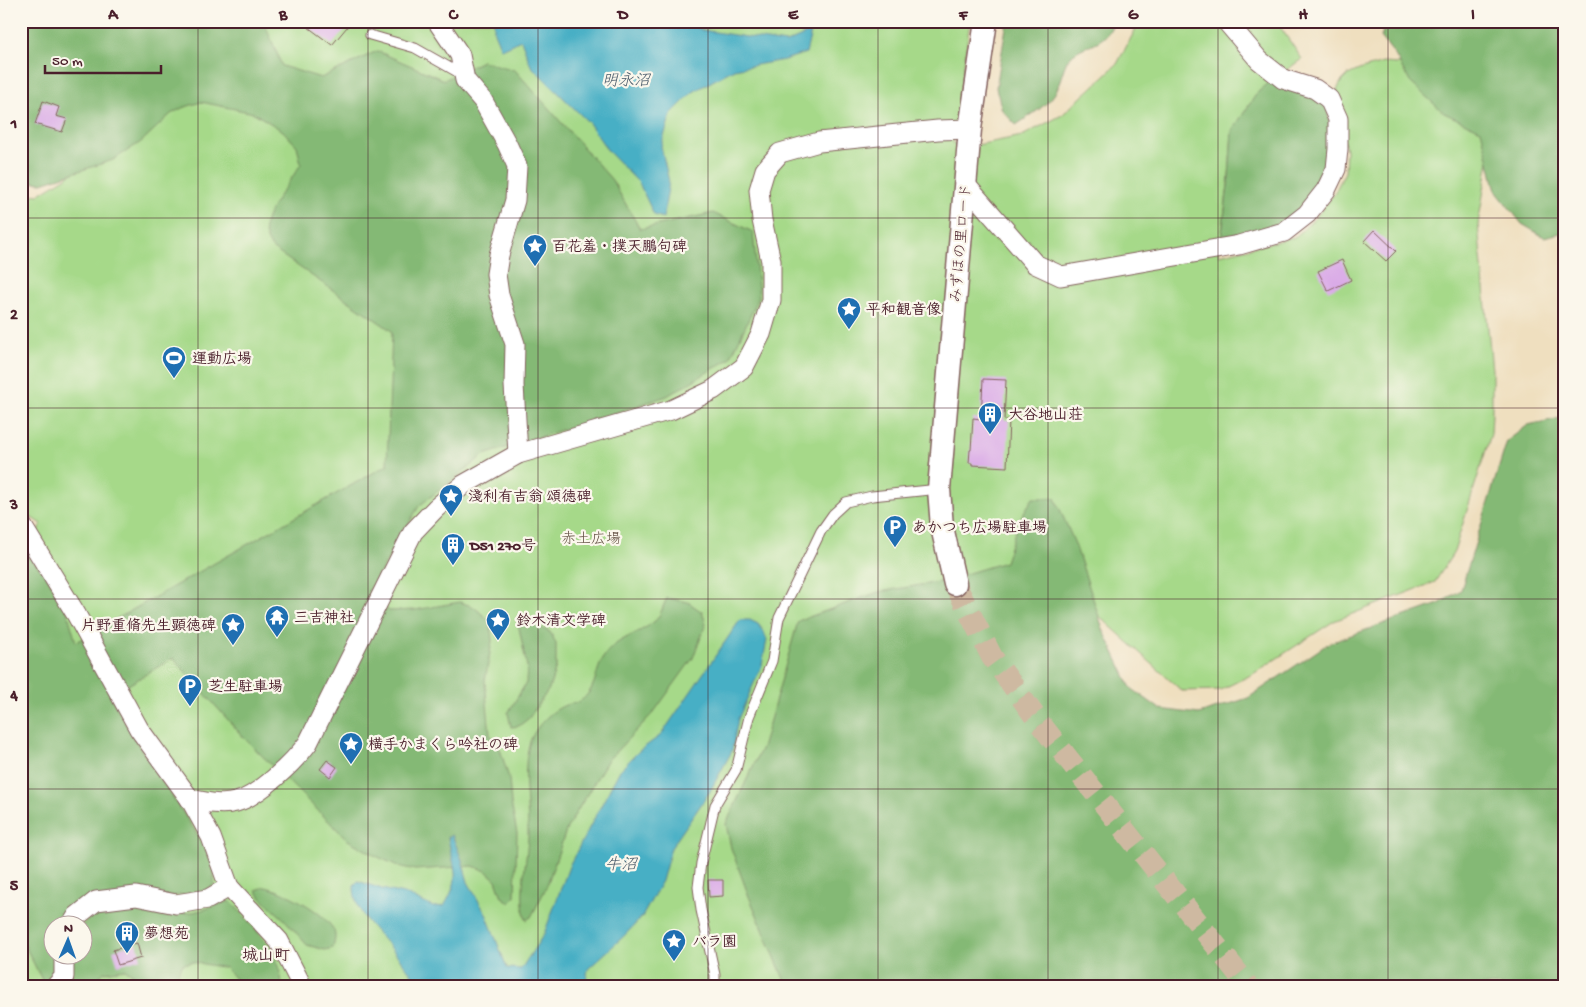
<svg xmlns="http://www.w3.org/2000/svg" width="1586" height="1007" font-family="'Gochi Hand','Klee One',sans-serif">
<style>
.green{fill:#a6d989;stroke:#787c5a;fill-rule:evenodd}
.forest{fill:#84b975;stroke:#676c50}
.water{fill:#46afc5;stroke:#486778}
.building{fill:#daabe7}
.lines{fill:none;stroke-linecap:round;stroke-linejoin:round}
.tertiary-tunnel{stroke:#ceb9a1;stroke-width:22;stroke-dasharray:22 11;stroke-linecap:butt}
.service-casing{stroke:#84625f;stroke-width:11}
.minor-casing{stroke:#84625f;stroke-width:21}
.tertiary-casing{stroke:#84625f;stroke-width:25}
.service{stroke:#fff;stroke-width:9}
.minor{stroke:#fff;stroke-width:19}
.tertiary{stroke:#fff;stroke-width:22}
.grid{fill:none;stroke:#4a1f2b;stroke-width:1;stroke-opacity:0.55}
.labels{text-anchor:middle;stroke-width:4.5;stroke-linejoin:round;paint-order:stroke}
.street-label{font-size:15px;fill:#4a1f2b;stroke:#fbf7ec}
.poi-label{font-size:15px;font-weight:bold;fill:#4a1f2b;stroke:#fbf7ec;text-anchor:start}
.park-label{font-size:15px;fill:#614e42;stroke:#fbf7ec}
.water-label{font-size:16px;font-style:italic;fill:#485969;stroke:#fbf7ec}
.neighbourhood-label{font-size:16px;font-weight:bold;fill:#4a1f2b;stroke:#fbf7ec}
.neatline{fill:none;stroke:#4a1f2b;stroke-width:2}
.grid-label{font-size:16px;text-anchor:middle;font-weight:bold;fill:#4a1f2b}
</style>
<rect width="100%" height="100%" fill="#fbf7ec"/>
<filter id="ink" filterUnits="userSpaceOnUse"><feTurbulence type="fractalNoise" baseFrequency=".02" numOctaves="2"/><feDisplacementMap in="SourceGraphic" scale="10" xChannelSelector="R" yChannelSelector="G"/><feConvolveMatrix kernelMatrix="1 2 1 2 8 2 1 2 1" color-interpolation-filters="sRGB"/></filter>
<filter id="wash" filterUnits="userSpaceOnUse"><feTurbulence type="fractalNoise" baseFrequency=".0096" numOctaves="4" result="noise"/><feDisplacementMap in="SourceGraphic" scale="20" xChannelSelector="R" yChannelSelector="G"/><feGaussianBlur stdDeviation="1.12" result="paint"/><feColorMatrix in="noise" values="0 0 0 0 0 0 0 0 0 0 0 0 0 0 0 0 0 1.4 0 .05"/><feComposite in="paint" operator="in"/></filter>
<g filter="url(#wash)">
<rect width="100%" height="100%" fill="#efdfbf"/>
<path class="green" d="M 169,21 L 970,21 L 953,143 L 977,145 L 1022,136 L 1062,115 L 1117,64 L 1140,21 L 1276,21 L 1302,59 L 1272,80 L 1232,131 L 1229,177 L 1219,255 L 1295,237 L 1315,218 L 1334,194 L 1345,172 L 1346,150 L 1334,96 L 1341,82 L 1348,75 L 1359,70 L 1383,63 L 1426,66 L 1469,67 L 1491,148 L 1478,225 L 1492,370 L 1492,414 L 1491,434 L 1454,552 L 1435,582 L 1334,621 L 1253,674 L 1220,690 L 1182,691 L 1055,576 L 1224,986 L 21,986 L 21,562 L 41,524 L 21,511 L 21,193 L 38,195 L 87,164 ZM 52,924 L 82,924 L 82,954 L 52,954 Z"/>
<g class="forest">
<path d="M 21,21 L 267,21 L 265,24 L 282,66 L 321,78 L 377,51 L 444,80 L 482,61 L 515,70 L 612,180 L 640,229 L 713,213 L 753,232 L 759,297 L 730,359 L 667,396 L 484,455 L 419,506 L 368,593 L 389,611 L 415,610 L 460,602 L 474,607 L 490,621 L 492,641 L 485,681 L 490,735 L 500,749 L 509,778 L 511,803 L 517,833 L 515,896 L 510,903 L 502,897 L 496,880 L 486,871 L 473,866 L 415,870 L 398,866 L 376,856 L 348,840 L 245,739 L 173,658 L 110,696 L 135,740 L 203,843 L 214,870 L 214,886 L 197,894 L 167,896 L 66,917 L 62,924 L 52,924 L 52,954 L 55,955 L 51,982 L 45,986 L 24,944 L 21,944 L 21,553 L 23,550 L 45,574 L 66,608 L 76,642 L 387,465 L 392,331 L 273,249 C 268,243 263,233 265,224 C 269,207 291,180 301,164 L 297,146 L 283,131 L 254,113 L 201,102 L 182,108 L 171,114 L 141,142 L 113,160 L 42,183 L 21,181 Z"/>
<path d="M 1007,21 L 1114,21 C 1105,48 1086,41 1070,57 C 1064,62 1061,81 1057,89 C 1052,103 1028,117 1016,125 L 1002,110 L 996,88 Z"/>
<polygon points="1386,21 1565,21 1565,232 1544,237 1522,224 1496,191 1481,130 1444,113 1410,82 1395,55 1381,37"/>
<polygon points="1272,80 1326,101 1334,151 1322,188 1281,228 1221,242 1229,177 1232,131 1257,93"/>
<polygon points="1565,417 1565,986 787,986 748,894 731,848 726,824 763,745 798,621 878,592 939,582 1005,562 1019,520 1033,498 1055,498 1075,544 1103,629 1131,688 1160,709 1199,714 1248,698 1329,643 1439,604 1461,590 1507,441 1528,425"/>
<path d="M 667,598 L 688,602 L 702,612 L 706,624 L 693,658 L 654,712 L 607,761 L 567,828 L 546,888 L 531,917 L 526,920 C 518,897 527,861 528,837 C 529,808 522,778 528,749 C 531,731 549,711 566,705 C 574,703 580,703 586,696 C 596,686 596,670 603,658 C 614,638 639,635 655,621 C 661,616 663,605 667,598 Z"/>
<polygon points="526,620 550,632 556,643 556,667 549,689 529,718 519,726 511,727 508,713 526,683 527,667 518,623"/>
<path d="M 265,887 C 285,891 323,911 333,929 C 337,935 334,943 333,948 L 325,950 L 307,945 L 285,920 L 261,898 L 256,890 Z"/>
<path d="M 230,901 C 251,923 281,954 282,986 L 235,986 L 235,979 L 226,968 L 192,962 L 183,964 L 178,973 L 178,986 L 140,986 L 138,978 L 125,969 L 104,972 L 91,986 L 66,986 L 71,955 L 82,954 L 83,925 C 112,891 144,913 181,913 C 198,913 214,906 230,901 Z"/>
</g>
<g class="water">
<polygon points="494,21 684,21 702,30 786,43 811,32 806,53 784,60 734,69 693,92 671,114 661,146 669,182 663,218 654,215 639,183 608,151 589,123 531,66 521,40 501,49 494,32"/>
<path d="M 740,620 L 750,620 L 758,624 L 763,630 L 767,640 L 762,665 L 738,719 L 732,751 L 709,793 L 671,848 L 662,881 L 642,917 L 624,936 L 588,969 L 585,986 L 420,986 C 411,973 401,960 391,948 C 375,929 353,912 354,885 L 358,881 L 382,889 L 408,895 L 433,907 L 444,906 C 463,875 453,869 448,837 L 452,835 L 462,860 L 468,882 L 487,916 L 507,968 L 521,969 L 544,934 L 570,864 L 620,770 L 639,751 L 661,735 Z"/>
</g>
<g id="blocks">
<g class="building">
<polygon points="300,21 352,21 332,45"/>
<polygon points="43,101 59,107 56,116 67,119 62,132 35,124"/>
<polygon points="1374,230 1396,251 1386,261 1364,241"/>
<polygon points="1342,260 1351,280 1328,291 1318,271"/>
<polygon points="983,379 1006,380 1004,420 1009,420 1007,467 972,465 972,463 969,463 970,450 971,450 973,418 981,419"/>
<polygon points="327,760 337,767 330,777 320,769"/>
<polygon points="708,880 723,880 723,896 709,897"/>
<polygon points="137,943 141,958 118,965 113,950"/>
</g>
</g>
</g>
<g filter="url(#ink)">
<use href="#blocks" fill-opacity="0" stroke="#84625f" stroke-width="1"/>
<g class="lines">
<polyline class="tertiary-tunnel" points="955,584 992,657 1039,722 1248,986"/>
<g class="service-casing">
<g id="service">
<polyline points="370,35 415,48 461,74"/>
<polyline points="715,986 715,975 701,910 698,887 701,863 715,805 736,770 749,717 772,661 779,618 821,531 833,514 846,502 872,496 939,489"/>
</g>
</g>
<g class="minor-casing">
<g id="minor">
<polyline points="437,21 460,55 465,80 483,101 507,144 517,166 515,200 499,255 496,274 499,295 515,344 514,385 518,454"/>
<polyline points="965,184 1035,264 1061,276 1239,245 1284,232 1307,214 1326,190 1336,169 1338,149 1338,119 1329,99 1315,89 1283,79 1259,60 1226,21"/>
<polyline points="21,524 76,614 139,729 190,799 211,837 229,887 279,941 302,986"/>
<path d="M 190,799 C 205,802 221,806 236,802 C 259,796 294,762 308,743 L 413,532 L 436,508 L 463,485 L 518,454 L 671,410 L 713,390 L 744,367 L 761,334 L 771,300 L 771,261 L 762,220 L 759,190 L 765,170 L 780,153 L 819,142 L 938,130 L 970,129"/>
<polyline points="72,924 77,916 96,901 136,896 176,904 208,899 229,887"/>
<polyline points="56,986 64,977 64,954"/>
</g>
</g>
<g class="tertiary-casing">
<polyline id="tertiary" points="955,584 942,527 939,489 970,129 986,21"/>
</g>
<use href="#service" class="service"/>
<use href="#minor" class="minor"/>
<use href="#tertiary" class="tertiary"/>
</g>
</g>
<path class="grid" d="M 198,21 L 198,986M 368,21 L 368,986M 538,21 L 538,986M 708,21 L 708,986M 878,21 L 878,986M 1048,21 L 1048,986M 1218,21 L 1218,986M 1388,21 L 1388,986M 21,218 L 1565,218M 21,408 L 1565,408M 21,599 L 1565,599M 21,789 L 1565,789"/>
<defs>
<g id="sight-pin" transform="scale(1.25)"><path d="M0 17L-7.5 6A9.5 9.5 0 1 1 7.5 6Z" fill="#1f6fb2" stroke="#fbf7ec"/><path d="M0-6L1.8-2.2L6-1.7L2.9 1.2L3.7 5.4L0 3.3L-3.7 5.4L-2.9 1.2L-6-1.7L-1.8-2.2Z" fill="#fff"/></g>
<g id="stadium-pin" transform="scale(1.25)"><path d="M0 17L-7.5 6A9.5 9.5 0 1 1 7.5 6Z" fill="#1f6fb2" stroke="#fbf7ec"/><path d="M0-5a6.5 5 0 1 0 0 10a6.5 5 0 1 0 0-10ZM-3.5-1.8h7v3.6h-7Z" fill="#fff"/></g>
<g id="building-pin" transform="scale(1.25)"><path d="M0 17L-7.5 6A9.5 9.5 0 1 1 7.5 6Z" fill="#1f6fb2" stroke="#fbf7ec"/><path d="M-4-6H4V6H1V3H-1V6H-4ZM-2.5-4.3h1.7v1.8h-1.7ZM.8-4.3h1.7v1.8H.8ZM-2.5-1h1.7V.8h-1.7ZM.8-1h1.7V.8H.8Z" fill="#fff"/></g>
<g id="parking-pin" transform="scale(1.25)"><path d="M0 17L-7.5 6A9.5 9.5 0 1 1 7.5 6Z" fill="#1f6fb2" stroke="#fbf7ec"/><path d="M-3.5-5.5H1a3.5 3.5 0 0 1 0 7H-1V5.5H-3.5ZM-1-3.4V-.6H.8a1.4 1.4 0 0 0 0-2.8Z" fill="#fff"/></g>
<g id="temple-pin" transform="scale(1.25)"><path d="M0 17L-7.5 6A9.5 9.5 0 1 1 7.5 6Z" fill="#1f6fb2" stroke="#fbf7ec"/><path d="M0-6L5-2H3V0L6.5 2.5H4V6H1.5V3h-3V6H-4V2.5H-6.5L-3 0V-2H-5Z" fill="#fff"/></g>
</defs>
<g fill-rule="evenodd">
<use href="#sight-pin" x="535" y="246"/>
<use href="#sight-pin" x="849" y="309"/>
<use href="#stadium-pin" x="174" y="358"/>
<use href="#building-pin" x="990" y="414"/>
<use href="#sight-pin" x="451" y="496"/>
<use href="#parking-pin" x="895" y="527"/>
<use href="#building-pin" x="453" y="545"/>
<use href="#temple-pin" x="277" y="617"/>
<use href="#sight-pin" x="498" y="620"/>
<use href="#sight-pin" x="233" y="625"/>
<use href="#parking-pin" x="190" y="686"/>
<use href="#sight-pin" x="351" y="744"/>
<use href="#building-pin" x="127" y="933"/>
<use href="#sight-pin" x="674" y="941"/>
</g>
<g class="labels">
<g class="street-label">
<text transform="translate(960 243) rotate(-85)" y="5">みずほの里ロード</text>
</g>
<g class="poi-label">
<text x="552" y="251">百花羞・撲天鵬句碑</text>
<text x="866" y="314">平和観音像</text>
<text x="192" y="363">運動広場</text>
<text x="1008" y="419">大谷地山荘</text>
<text x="468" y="501">淺利有吉翁 頌徳碑</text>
<text x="912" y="532">あかつち広場駐車場</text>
<text x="470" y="550">D51 270号</text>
<text x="294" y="622">三吉神社</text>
<text x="516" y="625">鈴木清文学碑</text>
<text x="216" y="630" text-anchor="end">片野重脩先生顕徳碑</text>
<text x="208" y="691">芝生駐車場</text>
<text x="368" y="749">横手かまくら吟社の碑</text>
<text x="144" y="938">夢想苑</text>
<text x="692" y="946">バラ園</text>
</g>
<g class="park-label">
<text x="591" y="543">赤土広場</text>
</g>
<g class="water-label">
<text x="626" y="85">明永沼</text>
<text x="621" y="869">牛沼</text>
</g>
<g class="neighbourhood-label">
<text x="266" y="960">城山町</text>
</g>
</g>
<rect width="1586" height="1007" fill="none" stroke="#fbf7ec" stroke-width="55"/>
<g transform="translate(68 940) rotate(2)"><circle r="24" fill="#fbf7ec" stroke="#b4a19f"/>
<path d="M0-4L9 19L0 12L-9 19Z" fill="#1f6fb2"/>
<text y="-8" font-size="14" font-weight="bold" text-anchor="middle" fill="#4a1f2b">N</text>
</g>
<path d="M45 65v8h116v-8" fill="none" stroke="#4a1f2b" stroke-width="2.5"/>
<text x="52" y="65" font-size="15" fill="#4a1f2b" stroke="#fbf7ec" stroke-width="4" paint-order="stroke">50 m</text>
<rect x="28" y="28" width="1530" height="952" class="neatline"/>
<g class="grid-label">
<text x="113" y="19">A</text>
<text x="283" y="19">B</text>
<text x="453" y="19">C</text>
<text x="623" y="19">D</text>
<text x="793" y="19">E</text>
<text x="963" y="19">F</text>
<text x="1133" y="19">G</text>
<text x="1303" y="19">H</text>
<text x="1473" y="19">I</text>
<text x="14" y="128">1</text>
<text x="14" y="319">2</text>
<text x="14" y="509">3</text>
<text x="14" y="700">4</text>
<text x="14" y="890">5</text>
</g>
</svg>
